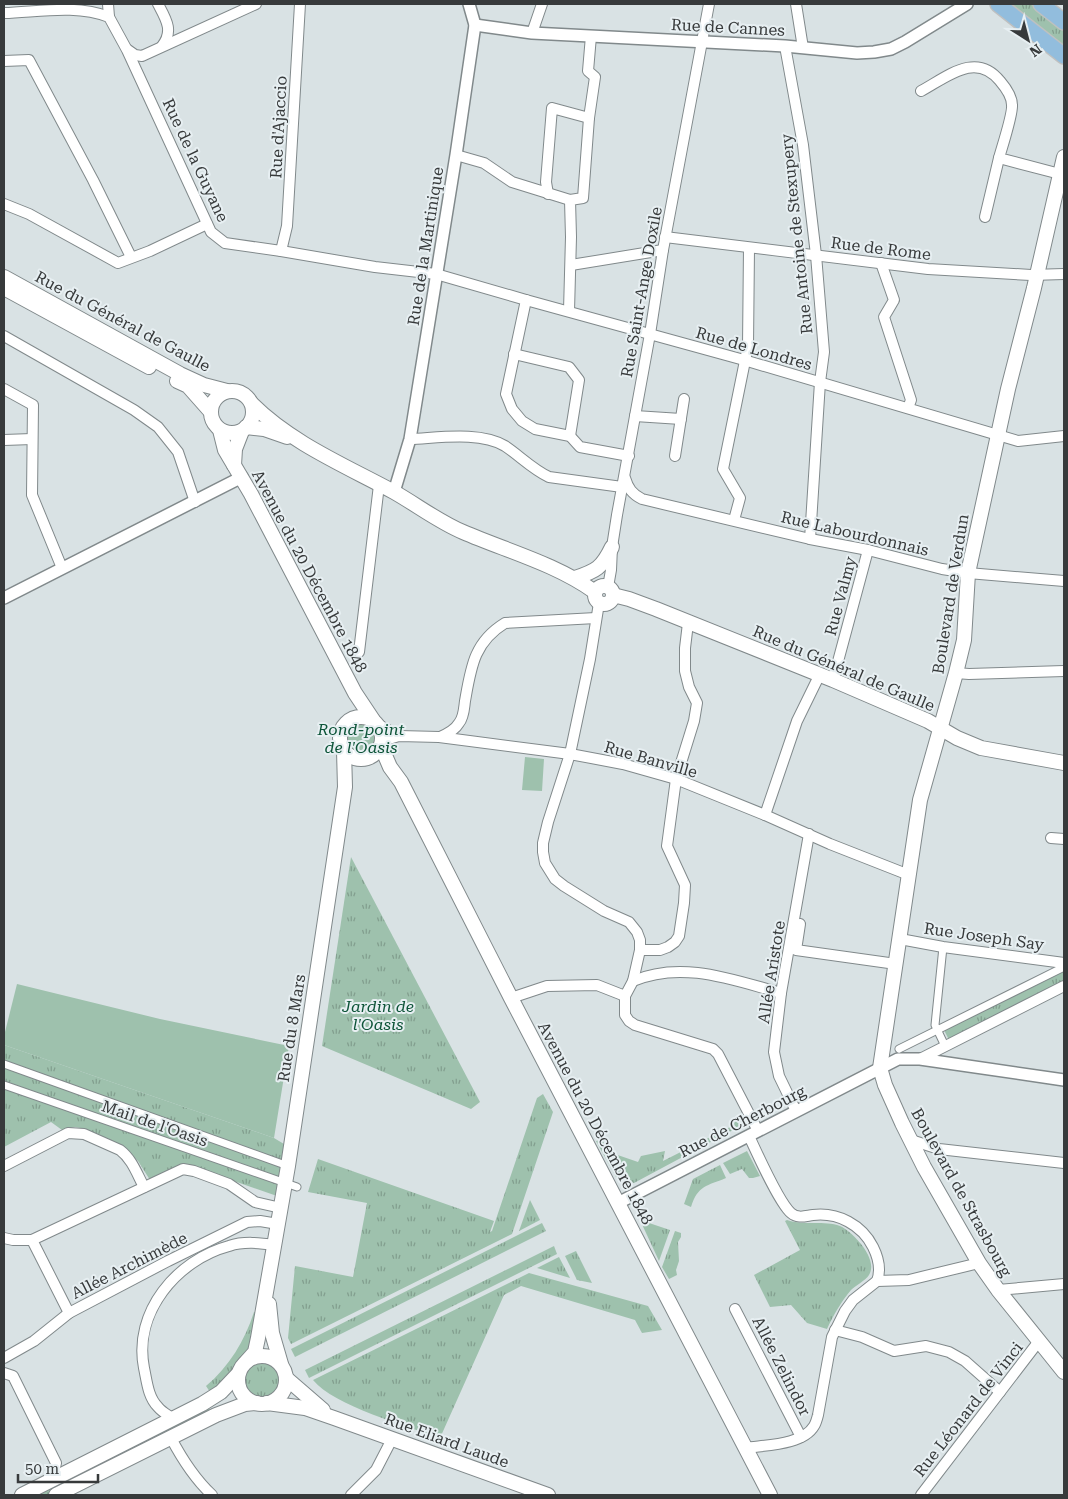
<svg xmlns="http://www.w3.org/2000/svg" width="1068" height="1499" font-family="'Roboto Serif',serif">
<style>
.grass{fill:url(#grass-tufts)}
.pitch{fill:#9ec1ad}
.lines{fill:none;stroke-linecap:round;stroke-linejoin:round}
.pedestrian-casing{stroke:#81898b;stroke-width:9}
.minor-casing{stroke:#81898b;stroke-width:12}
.tertiary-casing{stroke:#81898b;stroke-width:14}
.secondary-casing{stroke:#81898b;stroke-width:16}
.primary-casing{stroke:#bfc0c0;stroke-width:18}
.pedestrian{stroke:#fff;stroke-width:7}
.minor{stroke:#fff;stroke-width:10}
.tertiary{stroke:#fff;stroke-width:11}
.secondary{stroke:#fff;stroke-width:14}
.primary{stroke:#92bddd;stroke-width:15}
.labels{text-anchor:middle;stroke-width:4;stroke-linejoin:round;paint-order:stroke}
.street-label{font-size:16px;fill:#373a3b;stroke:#e7eff2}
.park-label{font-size:16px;font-style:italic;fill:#0d5438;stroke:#e7eff2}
</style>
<defs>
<pattern id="grass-tufts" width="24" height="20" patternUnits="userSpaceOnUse" patternTransform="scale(1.25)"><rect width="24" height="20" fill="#9ec1ad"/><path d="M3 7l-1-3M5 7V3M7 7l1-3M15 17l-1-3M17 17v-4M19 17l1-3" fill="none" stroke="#829e8e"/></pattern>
</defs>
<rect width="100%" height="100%" fill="#d9e2e4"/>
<g class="grass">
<polygon points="1008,4 1034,4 1064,27 1064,48"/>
<circle cx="361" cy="738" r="21"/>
<polygon points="351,857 480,1102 471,1109 322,1046"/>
<polygon points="1063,970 1064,981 949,1040 944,1030"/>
<polygon points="4,1045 274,1138 284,1144 277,1196 185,1164 150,1180 138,1161 124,1148 86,1129 75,1127 62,1130 51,1122 4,1147"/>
<polygon points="543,1094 553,1112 512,1234 291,1344 288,1338 295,1266 353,1277 367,1203 308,1192 318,1159 494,1221 490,1232 492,1231 537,1098"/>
<polygon points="741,1114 745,1116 748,1122 634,1183 616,1177 596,1141 603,1140 606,1151 638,1162 641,1156 665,1151 663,1161 734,1125 735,1118"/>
<polygon points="747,1151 760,1176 753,1178 749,1178 742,1169 730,1174 723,1163"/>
<path d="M 720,1165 L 726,1178 C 707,1186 698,1185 691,1207 L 684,1204 L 693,1179 Z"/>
<polygon points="530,1200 540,1220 519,1231"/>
<polygon points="640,1220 670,1230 659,1261"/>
<path d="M 787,1220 C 804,1226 825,1220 840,1226 C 853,1232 879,1259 869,1275 C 865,1281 856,1285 851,1290 C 841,1302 834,1314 827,1329 L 807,1323 L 791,1305 L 770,1307 L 754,1275 L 800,1250 L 785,1221 Z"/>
<polygon points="542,1223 546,1231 295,1357 291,1349"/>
<polygon points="675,1231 681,1233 681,1237 678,1242 679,1261 676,1270 677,1275 669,1279 662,1267"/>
<polygon points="554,1246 557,1254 309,1378 305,1370"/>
<polygon points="576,1251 592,1283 577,1280 565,1256"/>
<polygon points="559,1257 570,1278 537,1268"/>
<path d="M 529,1273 L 648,1306 L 662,1330 L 642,1333 L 635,1320 L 521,1286 L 504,1295 L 440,1438 C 407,1426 334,1406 313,1380 Z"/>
<path d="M 254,1312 L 259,1313 L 253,1345 L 244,1360 L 236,1368 L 228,1380 L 210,1392 L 206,1386 C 229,1367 245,1340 254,1312 Z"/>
<circle cx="262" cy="1380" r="19"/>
<polygon points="207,1405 211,1413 49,1495 29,1495"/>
</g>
<g class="pitch">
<polygon points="525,757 544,759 542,791 522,790"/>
<polygon points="17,984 160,1019 289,1046 274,1138 4,1045 4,1036"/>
</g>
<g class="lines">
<g class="pedestrian-casing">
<g id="pedestrian">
<polyline points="943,947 935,1025 945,1046"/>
<polyline points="899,1049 1064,967"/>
<polyline points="4,1064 288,1166"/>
<polyline points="4,1085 297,1187"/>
</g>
</g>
<g class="minor-casing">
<g id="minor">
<polyline points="108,4 109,17"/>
<path d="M 158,4 C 166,19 174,31 162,46"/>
<polyline points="796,4 803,48"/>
<path d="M 4,13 C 38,12 76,4 109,17 L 127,50 L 211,232 L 225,243 L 281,251 L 375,267 L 436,274 L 526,300 L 744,360 L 1018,441 L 1064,436"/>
<polyline points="532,33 542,4"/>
<polyline points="785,46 803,145 816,255 824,352 820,382 810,539"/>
<polyline points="128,50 135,55 142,56 256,4"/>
<polyline points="4,61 29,60 93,180 131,257"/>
<path d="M 921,91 C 947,77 976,51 1000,81 C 1006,88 1012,96 1012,105 C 1013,114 1002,147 999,158 L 1060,174"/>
<polyline points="456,155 484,163 512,182 570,200"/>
<polyline points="548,194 546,182 552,108 589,118"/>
<polyline points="4,204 29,214 118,263 150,251 207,224"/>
<polyline points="985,217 999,158"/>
<polyline points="665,237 928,269 1031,275 1064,274"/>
<polyline points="281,251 287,226 300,4"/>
<polyline points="881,263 894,300 884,317 911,400 908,408"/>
<polyline points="571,265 663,250"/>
<polyline points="526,300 506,394 512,409 522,421 535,429 570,436 580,447 629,456"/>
<polyline points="569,311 571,237 570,200 583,198 589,118 595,77 588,71 591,36"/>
<polyline points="4,336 134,410 158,427 178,452 195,502"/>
<polyline points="514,354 569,367 579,380 570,436"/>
<polyline points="4,389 33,405 32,495 62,568"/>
<polyline points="635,416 681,419"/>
<path d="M 410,439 C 438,438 480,431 505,446 C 520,456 532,469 549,477 L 622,487"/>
<polyline points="4,440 32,439"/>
<polyline points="675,456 684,399"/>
<path d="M 625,478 C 628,488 632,494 642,499 L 810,539 L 868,550 L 942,569 L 968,573 L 1064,581"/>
<polyline points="734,520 740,498 723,469 748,346 749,248"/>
<polyline points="608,587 611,570 612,547 617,515 650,334 663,250 709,4"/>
<polyline points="599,603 590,659 570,754 548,822 543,843 543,852 545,863 555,879 564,886 604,911 629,922 637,932 640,940 640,950 633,981 625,996 625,1015 629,1021 635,1025 713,1049 718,1054 758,1131"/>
<polyline points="359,652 379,485"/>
<polyline points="956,673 969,674 1064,671"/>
<polyline points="833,680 868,550"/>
<polyline points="377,724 399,736"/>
<path d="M 440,737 C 447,734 455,730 459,723 C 464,717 464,708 465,701 C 471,667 474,642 505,623 L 596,618"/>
<polyline points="382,741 399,736 439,737 570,754 623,764 676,779 765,815 830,844 909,875"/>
<polyline points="765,815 797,721 820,674"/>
<polyline points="1051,838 1064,839"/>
<polyline points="800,924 796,950 896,964"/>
<polyline points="900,939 943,947 1064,963"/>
<polyline points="640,950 660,950 668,947 675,942 679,936 684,903 685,885 667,846 676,779 694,721 697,703 689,687 685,671 685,648 688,623"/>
<path d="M 633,981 C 682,960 733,980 781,993"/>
<polyline points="511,998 547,986 597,985 625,996"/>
<polyline points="920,1059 1064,986"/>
<polyline points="796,1111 779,1076 774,1052 781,993 809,834"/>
<path d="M 749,1136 C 757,1153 779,1203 791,1213 C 798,1219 805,1216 813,1215 C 838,1212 862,1225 873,1247 C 878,1257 881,1270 877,1281"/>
<polyline points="911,1140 939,1149 1064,1163"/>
<path d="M 4,1166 L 68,1133 L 84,1134 L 120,1150 C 132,1159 137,1174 144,1187"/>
<polyline points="4,1238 13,1240 32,1240 183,1169 194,1171 229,1184 255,1202 281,1208"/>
<polyline points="32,1240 69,1313"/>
<polyline points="998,1290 1064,1284"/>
<polyline points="735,1309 801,1437"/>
<polyline points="835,1330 862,1337 894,1351 926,1346 949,1352 965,1361 1000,1392"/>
<polyline points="4,1358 34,1341 69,1313 168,1261 247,1222 260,1221 278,1224"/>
<polyline points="4,1373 13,1376 56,1463 52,1480"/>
<path d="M 173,1419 C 168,1415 162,1412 158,1407 C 148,1397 147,1382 144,1368 C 133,1312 177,1260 229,1246 C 244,1241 260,1243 275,1245"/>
<path d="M 171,1438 C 182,1459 195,1479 212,1495"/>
<path d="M 746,1448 C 765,1445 803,1445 814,1426 C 816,1423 817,1419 818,1415 L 832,1337 L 845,1311 L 853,1300 L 877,1281 L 909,1280 L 979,1263"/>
<polyline points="351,1495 376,1470 392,1439"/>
<polyline points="921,1495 1039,1341"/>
</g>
</g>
<g class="tertiary-casing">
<g id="tertiary">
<polyline points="475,25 532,33 785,46 857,53 874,52 891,49 905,42 967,4"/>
<polyline points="394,492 410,439 456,155 475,25 469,4"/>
<polyline points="4,598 242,477"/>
<polyline points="618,1203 898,1059 920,1059 1064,1080"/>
</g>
</g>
<g class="secondary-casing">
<g id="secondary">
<polyline points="1064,157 1034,288 1008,389 968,573 964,640 956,673 920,800 880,1068 885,1085 902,1123 924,1167 979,1263 998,1290 1064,1372"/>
<polyline points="4,277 180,374 204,385 227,391"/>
<polyline points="4,288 149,367"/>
<polyline points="177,381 188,386 211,412"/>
<circle cx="232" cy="412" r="21"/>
<path d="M 252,404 C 291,443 346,466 394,492 C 417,505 439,522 463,532 C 507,551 556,564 595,592"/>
<polyline points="246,427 264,429 287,437"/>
<polyline points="220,430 225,450 251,494 355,693 373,720"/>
<polyline points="234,465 235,449 242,431"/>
<path d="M 575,578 C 596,571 602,568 612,547"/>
<circle cx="604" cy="595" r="9"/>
<polyline points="613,595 629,599 656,609 833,680 928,721 957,738 981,748 1064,763"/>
<circle cx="361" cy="738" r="21"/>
<polyline points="381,746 390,767 401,782 511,998 770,1495"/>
<polyline points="269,1304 272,1333 281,1364"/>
<circle cx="262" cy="1380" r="24"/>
<polyline points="247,1361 255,1352 258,1338 288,1166 345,787 344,751"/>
<polyline points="286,1378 323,1410"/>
<polyline points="267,1403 305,1408 334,1418 548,1495"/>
<polyline points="22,1495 202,1404 221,1392 238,1374"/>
<polyline points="56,1495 216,1415 245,1404 257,1403"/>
</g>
</g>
<g class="primary-casing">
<g id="primary">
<polyline points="998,4 1064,56"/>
<polyline points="1041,4 1064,22"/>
</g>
</g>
<use href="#pedestrian" class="pedestrian"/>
<use href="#minor" class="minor"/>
<use href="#tertiary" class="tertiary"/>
<use href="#secondary" class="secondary"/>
<use href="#primary" class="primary"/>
</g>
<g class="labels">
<g class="street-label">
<text transform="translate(728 27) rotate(3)" y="6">Rue de Cannes</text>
<text transform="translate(278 127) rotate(-87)" y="6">Rue d'Ajaccio</text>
<text transform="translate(196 160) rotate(65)" y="6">Rue de la Guyane</text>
<text transform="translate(796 234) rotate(-96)" y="6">Rue Antoine de Stexupery</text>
<text transform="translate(425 246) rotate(-81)" y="6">Rue de la Martinique</text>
<text transform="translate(881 248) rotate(7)" y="6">Rue de Rome</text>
<text transform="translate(641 292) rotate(-80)" y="6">Rue Saint-Ange Doxile</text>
<text transform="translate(123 321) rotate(28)" y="6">Rue du Général de Gaulle</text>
<text transform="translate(754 348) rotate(16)" y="6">Rue de Londres</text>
<text transform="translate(855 533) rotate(13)" y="6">Rue Labourdonnais</text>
<text transform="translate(310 571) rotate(62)" y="6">Avenue du 20 Décembre 1848</text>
<text transform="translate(950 594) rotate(-81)" y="6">Boulevard de Verdun</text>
<text transform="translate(840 596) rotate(-75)" y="6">Rue Valmy</text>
<text transform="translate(844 668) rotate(23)" y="6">Rue du Général de Gaulle</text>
<text transform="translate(651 759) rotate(16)" y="6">Rue Banville</text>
<text transform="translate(984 936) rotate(8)" y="6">Rue Joseph Say</text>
<text transform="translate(771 972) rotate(-81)" y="6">Allée Aristote</text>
<text transform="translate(291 1028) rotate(-81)" y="6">Rue du 8 Mars</text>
<text transform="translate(742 1121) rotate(-27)" y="6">Rue de Cherbourg</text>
<text transform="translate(155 1123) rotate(19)" y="6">Mail de l'Oasis</text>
<text transform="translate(596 1123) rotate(62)" y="6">Avenue du 20 Décembre 1848</text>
<text transform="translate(962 1192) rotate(61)" y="6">Boulevard de Strasbourg</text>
<text transform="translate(129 1265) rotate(-27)" y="6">Allée Archimède</text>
<text transform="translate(782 1366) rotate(63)" y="6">Allée Zelindor</text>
<text transform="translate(968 1409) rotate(-52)" y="6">Rue Léonard de Vinci</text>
<text transform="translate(447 1440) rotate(20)" y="6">Rue Eliard Laude</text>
</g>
<g class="park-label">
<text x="361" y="735">Rond-point<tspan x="361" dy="18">de l'Oasis</tspan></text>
<text x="378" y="1012">Jardin de<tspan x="378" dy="18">l'Oasis</tspan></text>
</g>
</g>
<rect width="1068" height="1499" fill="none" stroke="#373a3b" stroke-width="10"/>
<g transform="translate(1028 40) rotate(144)" stroke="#e7eff2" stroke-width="4" paint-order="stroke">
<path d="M0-4L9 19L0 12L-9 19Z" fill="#373a3b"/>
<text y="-8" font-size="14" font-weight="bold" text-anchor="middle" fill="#373a3b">N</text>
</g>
<path d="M18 1474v8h80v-8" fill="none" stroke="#373a3b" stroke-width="2.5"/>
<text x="25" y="1474" font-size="15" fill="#373a3b" stroke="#e7eff2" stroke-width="4" paint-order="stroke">50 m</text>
</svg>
